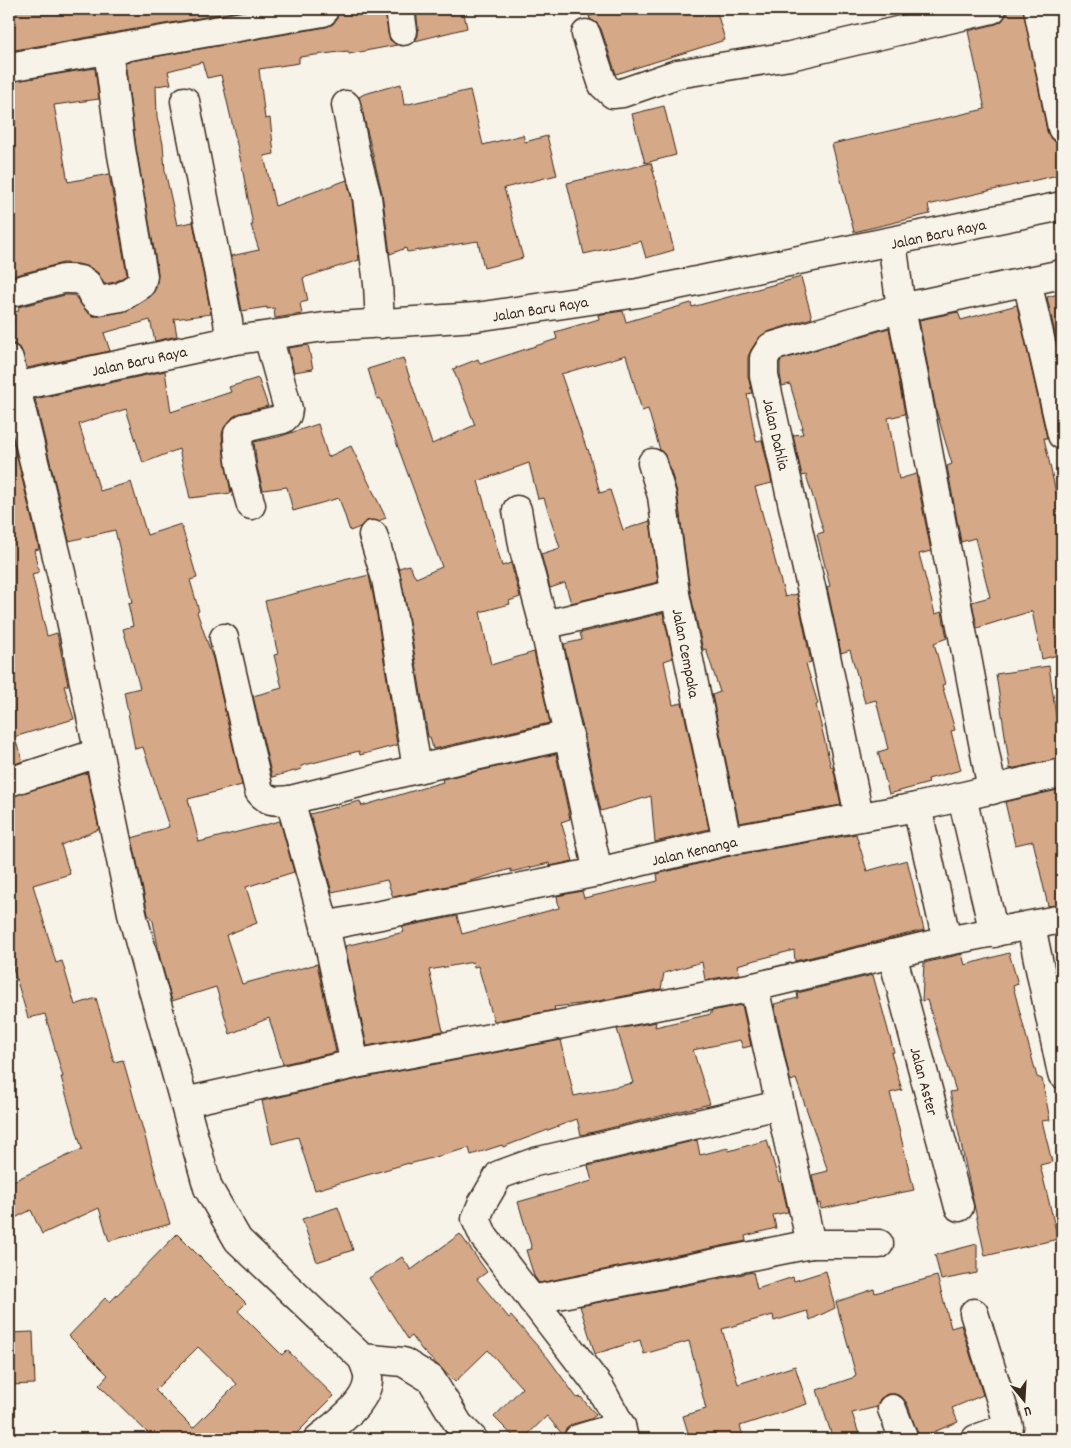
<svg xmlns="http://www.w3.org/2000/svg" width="1071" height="1448" font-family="Dekko,sans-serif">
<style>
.building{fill:#d5a887;stroke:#3b2a1e;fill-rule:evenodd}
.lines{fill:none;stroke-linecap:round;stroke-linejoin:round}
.street-casing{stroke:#3b2a1e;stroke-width:31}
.street{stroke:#f7f3e8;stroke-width:28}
.labels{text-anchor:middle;stroke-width:4;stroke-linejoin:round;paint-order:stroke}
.street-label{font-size:16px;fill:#3b2a1e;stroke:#f7f3e8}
</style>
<rect width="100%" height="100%" fill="#f7f3e8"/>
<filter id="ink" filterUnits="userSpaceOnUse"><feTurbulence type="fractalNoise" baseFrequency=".02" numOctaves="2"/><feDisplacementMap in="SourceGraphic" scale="10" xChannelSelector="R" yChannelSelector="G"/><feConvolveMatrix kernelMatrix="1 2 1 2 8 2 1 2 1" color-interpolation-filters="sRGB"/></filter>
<g filter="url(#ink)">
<g class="building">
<polygon points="9,9 251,9 9,51"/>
<polygon points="338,9 385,9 388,34 390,40 397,45 349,54 348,51 299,57 299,63 259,69 265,119 270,118 274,154 264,156 275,206 347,180 352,200 359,260 303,278 308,301 300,303 302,314 275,318 274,308 267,309 267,307 242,311 231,256 259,250 251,225 253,225 241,162 221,75 207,78 202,62 168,71 171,84 156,86 157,117 163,144 165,171 177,225 193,222 211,314 174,319 177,336 155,341 150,320 104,333 110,351 27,368 21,349 14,344 9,344 9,324 14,324 12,312 19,311 18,307 65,295 74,295 87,312 93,316 101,316 129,310 150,297 156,288 158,273 136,147 125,62 326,27 333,24 337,18"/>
<polygon points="416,9 463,9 467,28 415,41 418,36 418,29"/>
<polygon points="611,9 716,9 725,40 616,74 601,29 597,23 590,19 589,16"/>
<polygon points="1007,9 1023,9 1047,131 1051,139 1058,143 1062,162 1062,174 928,205 930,214 854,232 832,144 985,109 968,31 996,24 1002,21 1007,14"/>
<polygon points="95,68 99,99 54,105 68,182 109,174 127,275 115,282 104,284 98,273 89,267 78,264 63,263 12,276 9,263 9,82"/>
<polygon points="401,84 404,105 470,90 483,145 523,135 525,142 547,136 557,175 504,188 523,258 484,268 478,241 407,252 406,248 390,254 382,193 359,97 364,94"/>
<polygon points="664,106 676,155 645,163 632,114"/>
<polygon points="651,163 674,250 646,258 641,241 584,254 567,183"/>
<polygon points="801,277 812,318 767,332 758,339 751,350 748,357 748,376 752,393 747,394 756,441 762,440 772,483 755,487 785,597 797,594 811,662 806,664 818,704 816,705 831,767 833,767 841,805 739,823 712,695 720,692 706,649 703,650 690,591 677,492 667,458 660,450 648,409 642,411 626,355 561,374 587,450 588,449 600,493 610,490 623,530 650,521 658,582 571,603 565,583 550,588 541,554 560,548 544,498 538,499 529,463 478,481 502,566 511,563 520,597 509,601 510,604 480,612 491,665 534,652 550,723 433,749 430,737 428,737 407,609 399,568 409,565 416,578 442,567 380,398 377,399 368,369 403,358 432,444 475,425 453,369 478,359 480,364 557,339 555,332 599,319 598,315 602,314 623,311 626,322 691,303 692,307"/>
<polygon points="1062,293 1062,366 1047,297"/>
<polygon points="1017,305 1047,438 1044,438 1062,520 1062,654 1042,659 1032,611 977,628 972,602 990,597 975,538 961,542 947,466 952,464 936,410 919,320 958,312 961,320"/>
<polygon points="889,328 905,414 888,418 899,479 916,474 931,551 919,554 935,614 942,612 947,638 934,643 945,684 942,685 955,730 951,731 961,770 928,779 929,783 889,794 878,752 888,749 876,700 865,703 850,650 841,653 827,587 830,586 817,534 824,532 806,475 802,476 793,435 803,434 801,428 803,428 790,384 782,386 780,374 780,363 781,360"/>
<polygon points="308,345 313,369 294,372 288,348"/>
<polygon points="165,371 171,412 231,392 229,387 258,378 268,406 240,413 233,417 224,428 222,434 224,455 231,493 190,498 179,449 143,463 126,409 79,424 100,491 131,482 147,535 181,524 197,578 190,580 199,611 197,612 213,659 242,785 188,799 199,842 280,821 294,872 246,887 257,923 226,935 242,984 317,964 336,1052 283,1064 269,1018 230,1034 216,987 172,1001 160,958 153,921 148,914 132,838 169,827 143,747 135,749 124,692 140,688 123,629 133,626 128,603 132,602 115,530 69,541 35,399"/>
<polygon points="9,424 39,549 34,550 39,572 32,574 47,636 57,633 68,685 64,686 74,719 14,737 23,761 9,766"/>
<polygon points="318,424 328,457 351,446 386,518 378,521 368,520 360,527 350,531 339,498 293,511 287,487 263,490 257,467 254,442 278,437"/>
<polygon points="369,575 377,615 397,745 360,755 359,751 301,766 302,769 272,777 253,696 282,688 274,655 278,654 265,601"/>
<polygon points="663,613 673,658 664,661 673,705 682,703 709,829 655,842 651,796 601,811 564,644 582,640 580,633"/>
<polygon points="1049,666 1056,716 1062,714 1062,758 1010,769 996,674"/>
<polygon points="556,754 570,819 561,822 573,861 550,866 549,863 511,872 511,869 467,882 393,897 387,880 332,892 310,814 360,801 362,806 443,782 442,779"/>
<polygon points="87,773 99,829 61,845 70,874 33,885 56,963 62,961 75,1005 96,998 114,1062 123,1060 170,1224 109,1241 99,1208 42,1234 31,1210 15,1218 9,1204 9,1183 82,1149 61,1077 63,1077 45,1014 28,1018 9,954 9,797"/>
<polygon points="1062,789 1062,904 1048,906 1033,841 1015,845 1005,802"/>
<polygon points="856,834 867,871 907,860 924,930 795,961 794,950 737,965 740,974 705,980 702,962 664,973 661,989 588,1003 554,1007 555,1010 494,1021 478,966 474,967 473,962 429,970 443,1031 367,1046 345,946 404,932 402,927 457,916 462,934 559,908 557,896 582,891 584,898 658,881 657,874 730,856"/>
<polygon points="1009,953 1018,984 1013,986 1037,1077 1042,1079 1050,1120 1042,1121 1052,1162 1040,1165 1058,1239 985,1256 950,1092 956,1091 927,1000 922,1001 924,963 962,954 965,965"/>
<polygon points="873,975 894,1052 891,1053 902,1090 890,1093 914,1190 821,1209 820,1203 818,1204 812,1175 828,1171 796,1079 791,1081 790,1079 774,1004 798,998 797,993"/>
<polygon points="742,1005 751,1046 743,1048 740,1040 693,1050 710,1104 581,1135 577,1119 503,1147 502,1145 471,1155 469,1148 409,1164 409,1163 315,1190 298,1137 272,1144 262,1101 358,1079 561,1040 574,1096 633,1083 617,1029 656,1022 655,1027 711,1014 711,1011"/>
<polygon points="697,1140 700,1155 728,1148 729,1151 767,1140 779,1182 781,1181 788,1212 773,1215 776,1228 745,1236 746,1241 539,1283 534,1276 526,1250 532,1249 518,1202 592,1181 588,1166"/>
<polygon points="338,1207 353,1250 317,1262 302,1219"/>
<path d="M 177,1234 L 246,1303 L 238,1311 L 282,1355 L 287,1350 L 334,1396 L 291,1439 L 154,1439 L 99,1385 L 108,1375 L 69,1336 L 105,1298 L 110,1302 ZM 198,1347 L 237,1384 L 193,1428 L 155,1390 Z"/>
<polygon points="460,1234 487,1272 477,1279 509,1318 511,1316 548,1358 577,1398 581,1397 596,1415 591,1419 573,1424 566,1429 563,1435 547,1416 523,1439 516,1439 494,1417 522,1388 488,1350 455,1382 422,1350 412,1336 408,1339 369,1278 402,1257 411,1270"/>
<polygon points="977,1244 977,1273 941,1280 935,1255"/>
<polygon points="826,1271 835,1308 810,1320 807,1311 774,1321 773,1315 722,1329 738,1384 795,1366 807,1404 740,1426 744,1439 690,1439 683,1416 706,1409 689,1341 644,1354 640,1340 595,1354 580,1306 753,1272 757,1289 793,1277 794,1281"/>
<polygon points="937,1276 951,1328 961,1325 983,1395 952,1408 958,1422 919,1438 907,1403 902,1397 895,1394 887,1394 880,1399 877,1407 852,1413 859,1434 843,1439 833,1439 817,1390 855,1377 856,1375 836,1302 874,1289 875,1293"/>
<polygon points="33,1332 35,1384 9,1385 9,1333"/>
</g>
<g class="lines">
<g class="street-casing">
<g id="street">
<polyline points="400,9 403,31"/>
<polyline points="1038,9 1062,128"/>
<polyline points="586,34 603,85 613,94 622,93 677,74 790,56 992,9"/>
<polyline points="9,67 323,12"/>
<polyline points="185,101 228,321 230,341"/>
<polyline points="346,105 355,151 367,197 378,284 380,324"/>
<polyline points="892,242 901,308 992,790"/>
<polyline points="1027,281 1062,435"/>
<path d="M 9,293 L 63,279 C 70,279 82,278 87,284 C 91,290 90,294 98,301 L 121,297 L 141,284 L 143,276 L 121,149 L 108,50"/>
<path d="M 9,359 L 62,577 L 133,918 L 208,1188 L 238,1240 L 362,1358 C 365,1365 369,1373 368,1381 C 366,1404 335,1425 318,1439"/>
<polyline points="15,387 230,341 324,327 476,317 638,293 1062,206"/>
<polyline points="652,463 662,496 675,594 727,841"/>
<path d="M 251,505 C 244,481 238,460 238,434 L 244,428 L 283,419 L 287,415 L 288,409 L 268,336"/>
<polyline points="517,510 524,550 544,625 598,872"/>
<polyline points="373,535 386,579 392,612 417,769"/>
<polyline points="544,625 675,594"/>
<path d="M 224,638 L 259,791 C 269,803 275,801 290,800 L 417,769 L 569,735"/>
<polyline points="9,782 98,753"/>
<polyline points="962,797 994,933"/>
<polyline points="290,800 325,926 355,1064"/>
<polyline points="917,807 947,941"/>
<polyline points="859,816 821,632 764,376 764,358 771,347 901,308 1062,274"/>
<polyline points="325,926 598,872 727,841 917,807 1062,773"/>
<polyline points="1031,926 1062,1074"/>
<polyline points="892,954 959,1207"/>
<polyline points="754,987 811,1244"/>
<polyline points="185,1102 355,1064 754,987 947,941 1062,919"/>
<polyline points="532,1300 811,1244 879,1244"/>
<polyline points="974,1313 1009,1427 976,1439"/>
<polyline points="362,1358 403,1362 431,1379 459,1425 473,1439"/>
<polyline points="892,1409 904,1439"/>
<polyline points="578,1439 621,1426"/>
<polyline points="624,1439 621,1426 600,1388 484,1237 476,1219 482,1204 499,1175 535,1162 779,1105"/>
</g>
</g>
<use href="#street" class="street"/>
</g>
</g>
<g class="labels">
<g class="street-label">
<text transform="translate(938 233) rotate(-12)" y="6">Jalan Baru Raya</text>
<text transform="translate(540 308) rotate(-9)" y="6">Jalan Baru Raya</text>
<text transform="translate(139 360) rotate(-12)" y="6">Jalan Baru Raya</text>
<text transform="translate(777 434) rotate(77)" y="6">Jalan Dahlia</text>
<text transform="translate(687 653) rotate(79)" y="6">Jalan Cempaka</text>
<text transform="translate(694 850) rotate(-13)" y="6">Jalan Kenanga</text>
<text transform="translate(925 1081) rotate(75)" y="6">Jalan Aster</text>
</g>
</g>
<rect width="1071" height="1448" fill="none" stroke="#f7f3e8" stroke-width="30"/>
<rect x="15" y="15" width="1041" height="1418" fill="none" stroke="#3b2a1e" stroke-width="2" filter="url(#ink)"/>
<g transform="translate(1024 1400) rotate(162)" stroke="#f7f3e8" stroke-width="4" paint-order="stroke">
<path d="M0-4L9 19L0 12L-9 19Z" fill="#3b2a1e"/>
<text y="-8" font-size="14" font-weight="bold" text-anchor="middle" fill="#3b2a1e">U</text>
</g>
</svg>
